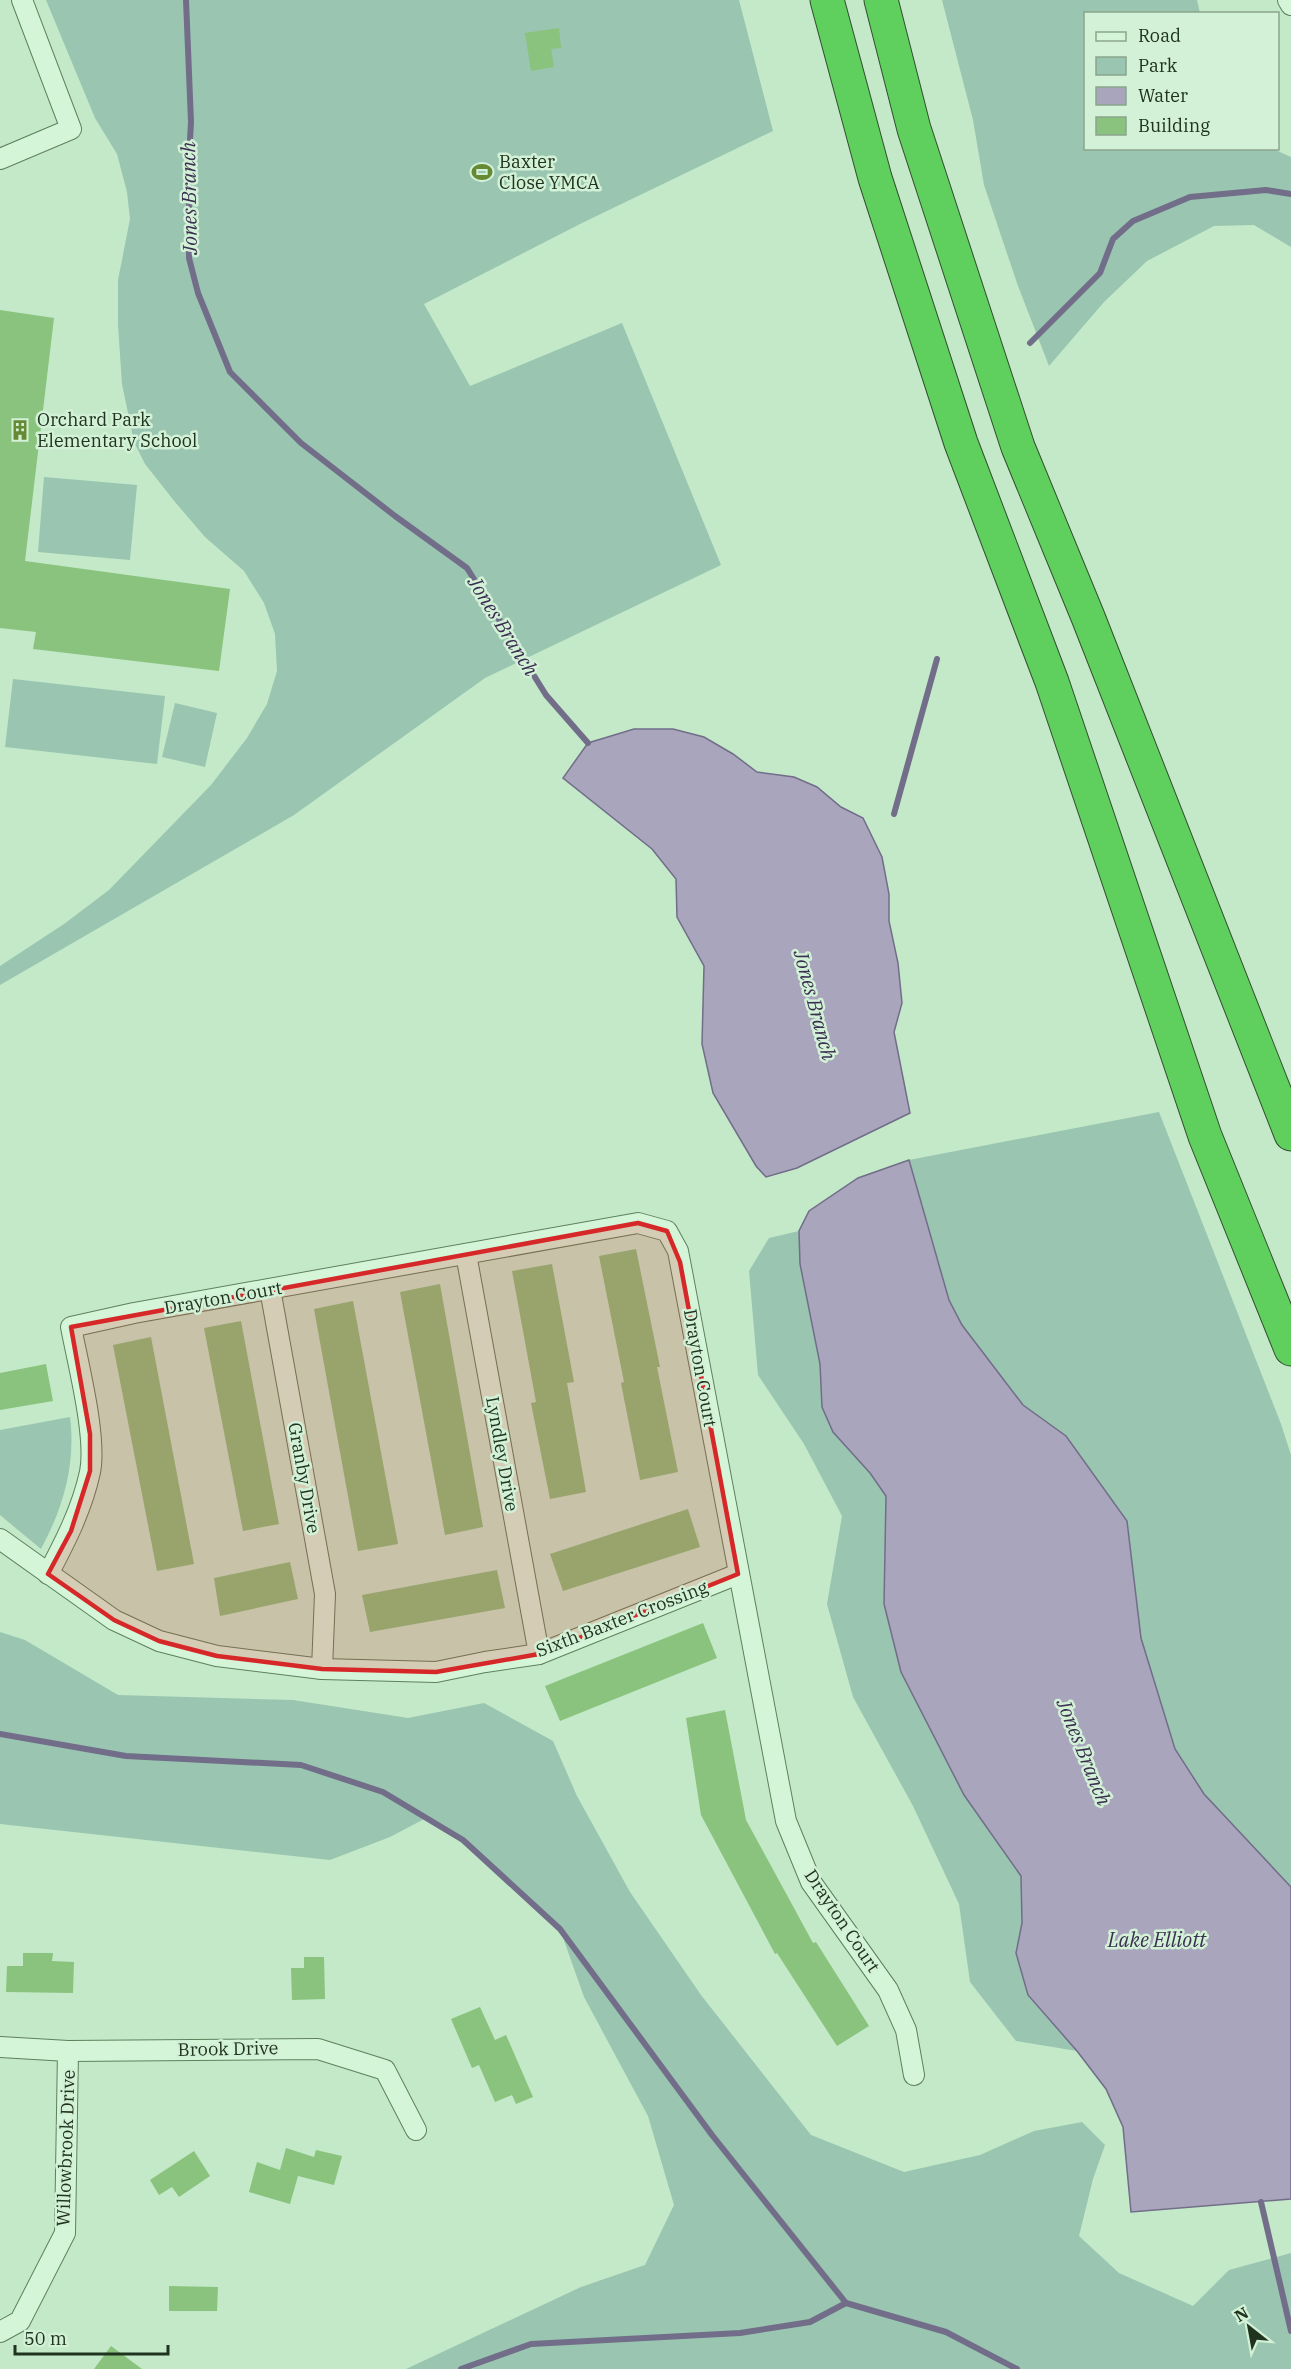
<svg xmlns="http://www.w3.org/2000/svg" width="1291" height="2369" font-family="'IBM Plex Serif',serif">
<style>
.green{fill:#99c5b1}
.water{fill:#a8a5bc;stroke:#726d89;stroke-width:1.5}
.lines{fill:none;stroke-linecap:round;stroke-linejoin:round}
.stream{stroke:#726d89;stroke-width:6}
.building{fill:#89c37d}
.street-casing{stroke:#5e815c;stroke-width:22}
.highway-casing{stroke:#334f30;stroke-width:35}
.street{stroke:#d5f5d9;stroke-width:20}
.highway{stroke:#5fcf5d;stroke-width:33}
.marked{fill:#d62828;fill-opacity:0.2;stroke:#d62828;stroke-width:4.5;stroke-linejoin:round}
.labels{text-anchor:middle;stroke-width:5;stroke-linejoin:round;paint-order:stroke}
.poi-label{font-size:18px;fill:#20331e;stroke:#d2f1d6;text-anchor:start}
.street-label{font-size:18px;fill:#20331e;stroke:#d2f1d6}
.water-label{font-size:20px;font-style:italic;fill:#3b2f51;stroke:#d2f1d6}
</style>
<rect width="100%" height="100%" fill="#c3e9c8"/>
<g class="green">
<polygon points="46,0 739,0 773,131 582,223 424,304 470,386 622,323 721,565 485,678 294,815 0,985 0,966 64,924 109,890 211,785 247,738 267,704 277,671 275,634 264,603 244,571 205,537 175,502 145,464 134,442 122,384 118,325 118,280 130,219 127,192 117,154 95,118"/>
<polygon points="942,0 1197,0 1200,13 1086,14 1086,148 1271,148 1291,157 1291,247 1254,225 1214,226 1147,261 1104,302 1049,366 1018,286 984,185 973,120"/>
<polygon points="44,477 137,485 130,560 38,552"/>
<polygon points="13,679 165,696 157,764 5,747"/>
<polygon points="175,703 217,713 205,767 162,757"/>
<polygon points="1159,1112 1281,1424 1291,1455 1291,1887 1204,1794 1175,1748 1141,1638 1127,1521 1066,1436 1023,1405 962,1325 949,1300 909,1160"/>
<polygon points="799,1231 800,1264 820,1364 822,1407 886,1496 884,1604 964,1795 1021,1876 1022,1923 1016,1953 1028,1995 1077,2051 1016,2041 970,1982 959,1904 913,1806 853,1697 827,1604 842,1516 804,1444 758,1375 749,1271 769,1238"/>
<path d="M 70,1417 C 76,1465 63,1508 41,1549 L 0,1515 L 0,1430 Z"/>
<polygon points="0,1632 25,1640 118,1695 293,1700 408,1718 484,1703 553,1741 577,1796 630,1892 701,1995 811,2135 904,2172 980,2155 1034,2131 1082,2122 1105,2145 1093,2179 1079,2236 1119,2273 1193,2306 1229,2270 1291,2253 1291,2369 406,2369 581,2287 645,2265 674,2205 648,2116 584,1997 560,1929 463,1840 426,1818 390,1837 330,1860 0,1824"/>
</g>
<g class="water">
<polygon points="634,729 673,729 704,737 733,754 757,772 794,777 817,787 841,807 863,818 882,857 889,894 889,921 898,963 902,1003 894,1032 910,1113 797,1168 766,1177 756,1166 713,1093 702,1044 704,966 677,917 676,879 652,849 563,778 588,743"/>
<polygon points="909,1160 949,1300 962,1325 1023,1405 1066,1436 1127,1521 1141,1638 1175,1749 1204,1794 1291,1887 1291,2199 1131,2212 1123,2127 1106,2089 1077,2051 1028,1995 1016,1953 1022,1923 1021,1876 964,1795 901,1672 884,1604 886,1496 870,1473 833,1432 822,1407 820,1364 800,1264 799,1231 809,1211 858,1178"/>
</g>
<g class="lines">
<g class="stream">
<polyline points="186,0 191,122 189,158 189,258 198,293 230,372 301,443 395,516 467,568 546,695 588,743"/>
<polyline points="1030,343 1100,273 1113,239 1133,221 1190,197 1266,190 1291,194"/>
<polyline points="894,814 937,659"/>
<polyline points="0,1734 126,1756 301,1765 383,1792 463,1840 560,1929 712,2135 846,2303 946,2332 1017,2369"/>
<polyline points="1261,2202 1291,2331"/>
<polyline points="461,2369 531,2344 740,2333 810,2322 846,2303"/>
</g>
</g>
<g class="building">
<polygon points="559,28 561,48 551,49 554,67 531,71 525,33"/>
<polygon points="0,310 54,318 25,561 230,589 219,671 33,649 36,632 0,628"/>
<polygon points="636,1249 660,1367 657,1367 678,1472 640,1480 621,1383 624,1382 599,1256"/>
<polygon points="552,1264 574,1382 567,1383 586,1492 550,1499 531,1403 536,1402 512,1271"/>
<polygon points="440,1284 483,1527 445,1535 400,1292"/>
<polygon points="353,1301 398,1544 358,1551 314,1309"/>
<polygon points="241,1321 279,1524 243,1531 204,1328"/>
<polygon points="151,1337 194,1564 157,1571 113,1345"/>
<polygon points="46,1364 53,1401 0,1410 0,1373"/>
<polygon points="688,1509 700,1547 563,1591 550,1554"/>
<polygon points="290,1562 298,1599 220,1616 214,1578"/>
<polygon points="497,1570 505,1608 370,1632 362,1595"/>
<polygon points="703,1623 717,1658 560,1721 545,1686"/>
<polygon points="725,1710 746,1820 813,1943 816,1942 869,2026 837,2046 777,1953 775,1954 701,1815 686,1718"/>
<polygon points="23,1953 53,1953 52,1961 74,1962 73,1993 6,1992 7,1966 23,1966"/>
<polygon points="304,1957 324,1957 325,1999 292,2000 291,1968 304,1968"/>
<polygon points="480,2007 495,2040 506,2035 533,2097 516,2104 512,2095 495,2102 479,2065 472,2068 451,2019"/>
<polygon points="286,2148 314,2157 316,2150 342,2156 334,2185 298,2176 290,2204 249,2192 257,2162 280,2170"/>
<polygon points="194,2151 210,2176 179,2197 172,2187 159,2195 150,2180"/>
<polygon points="169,2286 218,2287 217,2311 169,2311"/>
<polygon points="111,2346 142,2369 94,2369"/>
</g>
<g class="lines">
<g class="street-casing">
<g id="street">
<polyline points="1288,0 1291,5"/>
<polyline points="0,159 71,129 22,0"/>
<polyline points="466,1254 539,1654"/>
<polyline points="270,1289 325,1594 322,1669"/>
<polyline points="0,1539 114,1620 159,1641 217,1656 322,1669 436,1672 485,1662 539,1654 738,1574"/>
<path d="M 48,1574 C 65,1542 82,1509 90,1472 C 97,1437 78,1364 71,1327 L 134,1313 L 638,1223 L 667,1231 L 678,1251 L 786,1821 L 811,1882 L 888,1990 L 906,2030 L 914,2075"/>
<polyline points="0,2047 68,2051 318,2049 385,2070 416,2130"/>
<polyline points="0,2332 20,2321 65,2233 68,2051"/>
</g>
</g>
<g class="highway-casing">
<g id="highway">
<polyline points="827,0 875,178 961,443 1052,682 1205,1136 1291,1349"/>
<polyline points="881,0 914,129 1018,447 1088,617 1291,1134"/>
</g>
</g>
<use href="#street" class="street"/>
<use href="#highway" class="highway"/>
</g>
<path class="marked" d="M 638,1223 L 667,1231 L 680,1262 L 738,1574 L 539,1654 L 436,1672 L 322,1669 L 217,1656 L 159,1641 L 114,1620 L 48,1574 L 71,1531 L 90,1471 L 90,1434 L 71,1327 Z"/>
<defs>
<g id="stadium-bare" transform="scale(1.62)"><path d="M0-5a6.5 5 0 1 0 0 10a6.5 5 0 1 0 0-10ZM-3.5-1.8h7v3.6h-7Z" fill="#668933" stroke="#d2f1d6" stroke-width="2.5" paint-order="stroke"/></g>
<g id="building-bare" transform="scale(1.62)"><path d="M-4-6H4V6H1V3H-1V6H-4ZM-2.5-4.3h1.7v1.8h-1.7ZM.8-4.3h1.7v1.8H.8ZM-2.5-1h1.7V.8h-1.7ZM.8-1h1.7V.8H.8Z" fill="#668933" stroke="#d2f1d6" stroke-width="2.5" paint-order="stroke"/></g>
</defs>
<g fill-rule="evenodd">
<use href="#stadium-bare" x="482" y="172"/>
<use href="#building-bare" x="20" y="430"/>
</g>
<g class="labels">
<g class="poi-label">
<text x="499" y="168">Baxter<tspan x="499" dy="21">Close YMCA</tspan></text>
<text x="37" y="426">Orchard Park<tspan x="37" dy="21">Elementary School</tspan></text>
</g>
<g class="street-label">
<text transform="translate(223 1298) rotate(-10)" y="6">Drayton Court</text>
<text transform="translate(700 1368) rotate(80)" y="6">Drayton Court</text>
<text transform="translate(502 1454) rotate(80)" y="6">Lyndley Drive</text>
<text transform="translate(304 1478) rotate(80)" y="6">Granby Drive</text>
<text transform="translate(622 1619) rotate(-21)" y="6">Sixth Baxter Crossing</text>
<text transform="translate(842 1921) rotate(56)" y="6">Drayton Court</text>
<text transform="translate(228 2049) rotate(-1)" y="6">Brook Drive</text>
<text transform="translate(66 2148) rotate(-88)" y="6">Willowbrook Drive</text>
</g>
<g class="water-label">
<text transform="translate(189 198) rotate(-91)" y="7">Jones Branch</text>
<text transform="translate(503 626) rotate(58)" y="7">Jones Branch</text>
<text transform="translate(815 1005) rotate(75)" y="7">Jones Branch</text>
<text transform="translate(1084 1752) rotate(68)" y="7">Jones Branch</text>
<text x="1157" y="1947">Lake Elliott</text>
</g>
</g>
<rect x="1084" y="12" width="195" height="138" fill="#d2f1d6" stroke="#8ba58c" stroke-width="1.5"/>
<rect x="1096" y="32" width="30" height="9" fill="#d5f5d9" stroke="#8ba58c" stroke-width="1.5"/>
<text x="1138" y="42" font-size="18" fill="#20331e">Road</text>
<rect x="1096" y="57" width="30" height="18" fill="#99c5b1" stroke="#8ba58c" stroke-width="1.5"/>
<text x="1138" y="72" font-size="18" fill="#20331e">Park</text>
<rect x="1096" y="87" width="30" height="18" fill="#a8a5bc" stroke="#8ba58c" stroke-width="1.5"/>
<text x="1138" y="102" font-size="18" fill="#20331e">Water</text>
<rect x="1096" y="117" width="30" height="18" fill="#89c37d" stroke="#8ba58c" stroke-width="1.5"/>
<text x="1138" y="132" font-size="18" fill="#20331e">Building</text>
<g transform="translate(1249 2327) rotate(329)" stroke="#d2f1d6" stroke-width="4.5" paint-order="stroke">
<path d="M0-4.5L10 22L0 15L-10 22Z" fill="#20331e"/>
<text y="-9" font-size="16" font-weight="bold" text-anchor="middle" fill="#20331e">N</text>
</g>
<path d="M15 2345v9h153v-9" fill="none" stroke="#20331e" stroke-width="3"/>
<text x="24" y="2345" font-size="18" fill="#20331e" stroke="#d2f1d6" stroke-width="4.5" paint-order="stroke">50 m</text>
</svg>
